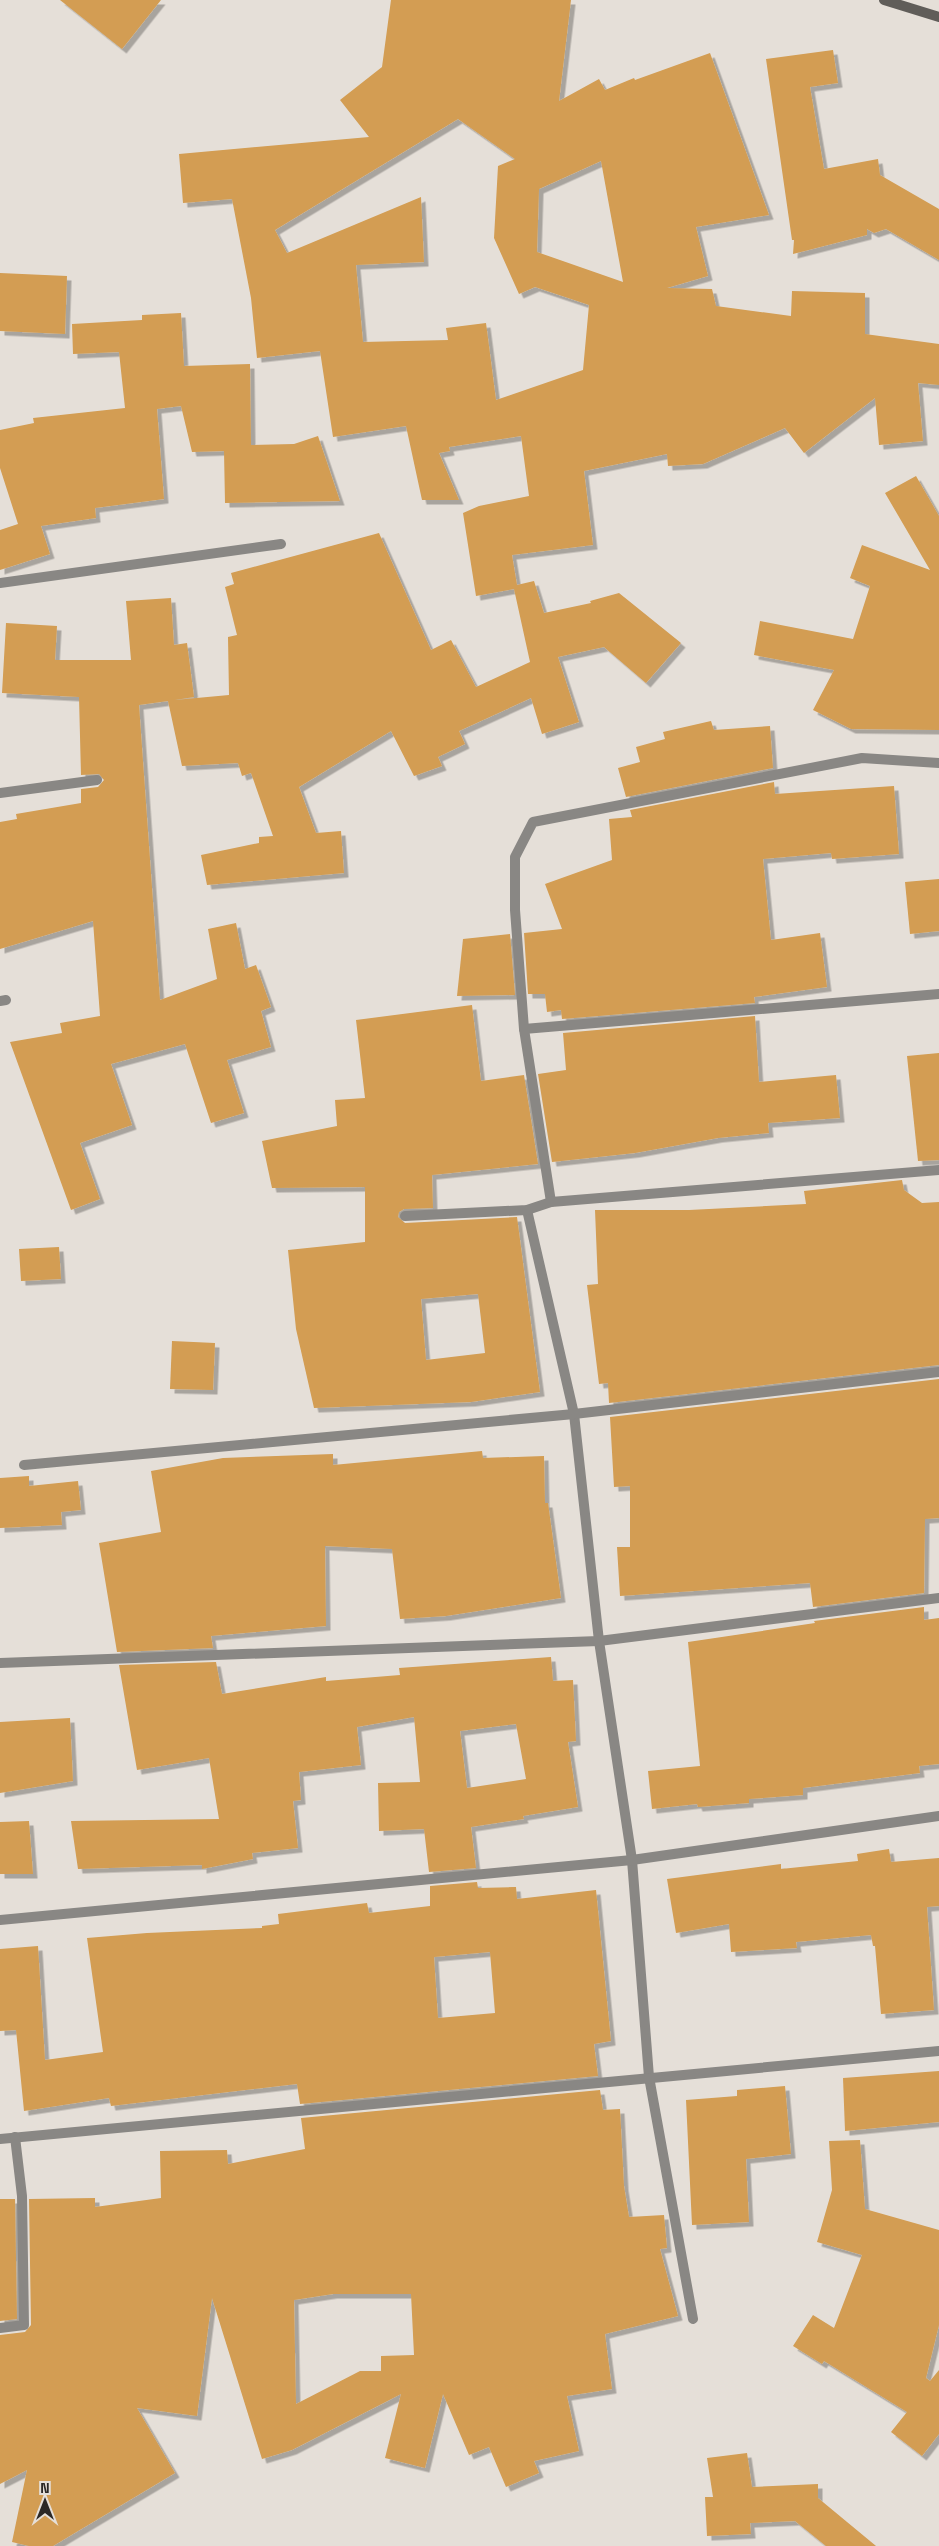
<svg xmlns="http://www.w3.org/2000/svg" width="939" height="2546" font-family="'Space Grotesk',sans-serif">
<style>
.building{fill:#d39d52;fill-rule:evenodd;filter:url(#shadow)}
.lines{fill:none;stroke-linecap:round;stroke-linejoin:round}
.street{stroke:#898784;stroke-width:10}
.secondary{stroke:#605d59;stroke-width:10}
</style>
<defs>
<filter id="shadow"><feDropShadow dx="4.5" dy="4.5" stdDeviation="0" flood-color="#0004"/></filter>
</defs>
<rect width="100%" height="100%" fill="#e5dfd8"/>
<g class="building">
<polygon points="60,0 161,0 122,49"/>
<path d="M 391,0 L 571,0 L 559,101 L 599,79 L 605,90 L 634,78 L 635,80 L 710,53 L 769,215 L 696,227 L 708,276 L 667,288 L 712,289 L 716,306 L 791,316 L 792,291 L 865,293 L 865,334 L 939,344 L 939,385 L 918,383 L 923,441 L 879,445 L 875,398 L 804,453 L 785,428 L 703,464 L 668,466 L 667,454 L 584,471 L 593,545 L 512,555 L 517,585 L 534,581 L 544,613 L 591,603 L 590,601 L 619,593 L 681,643 L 646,683 L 604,647 L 558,657 L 579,722 L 542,734 L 531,698 L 459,731 L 465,744 L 438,757 L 442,766 L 414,776 L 391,731 L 299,787 L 316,833 L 341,831 L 344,873 L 207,885 L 201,855 L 259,843 L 259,837 L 273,836 L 251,773 L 242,776 L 238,763 L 182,766 L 168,701 L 139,705 L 160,1000 L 217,979 L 208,929 L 236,923 L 245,969 L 256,965 L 271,1007 L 261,1011 L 271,1047 L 227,1060 L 244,1113 L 211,1123 L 185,1044 L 111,1064 L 132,1125 L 80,1143 L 100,1199 L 71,1210 L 10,1042 L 62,1033 L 60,1023 L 100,1016 L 93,921 L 0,949 L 0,822 L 17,819 L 16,814 L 81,803 L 81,789 L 98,787 L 104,780 L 99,774 L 81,775 L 79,697 L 2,693 L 6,623 L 57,626 L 55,660 L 131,660 L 126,601 L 171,598 L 174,645 L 187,643 L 194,697 L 175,700 L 229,695 L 228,637 L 237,635 L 225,587 L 234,584 L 231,573 L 379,533 L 431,650 L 451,640 L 476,687 L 530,662 L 514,589 L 476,596 L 463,513 L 479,506 L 529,496 L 521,436 L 449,447 L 450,451 L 439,453 L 459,500 L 422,500 L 406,426 L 333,437 L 320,351 L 257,358 L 251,298 L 232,199 L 183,203 L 179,154 L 369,137 L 340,100 L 382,67 ZM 458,119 L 515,159 L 498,166 L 494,238 L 519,294 L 535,287 L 589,305 L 583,370 L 496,400 L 486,323 L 446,328 L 448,340 L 363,342 L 356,265 L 424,262 L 421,197 L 287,253 L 275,230 ZM 601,161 L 623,282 L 537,252 L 539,189 Z"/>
<polygon points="833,50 838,83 810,87 824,169 878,159 880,175 939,209 939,260 886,229 874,233 867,229 867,235 793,254 794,240 792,240 766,59"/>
<polygon points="0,273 67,276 65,334 0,331"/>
<polygon points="181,313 184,366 250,364 251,445 294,444 318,436 340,501 225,503 224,451 192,452 181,406 157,409 164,499 95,508 96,518 41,526 50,554 0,570 0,530 18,524 0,468 0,430 34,423 33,418 125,408 119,352 73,354 72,324 142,320 142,315"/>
<polygon points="916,476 939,516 939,730 851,729 813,710 834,670 754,655 760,621 853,639 870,586 850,578 862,545 930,570 885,493"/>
<polygon points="711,721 714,730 770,726 773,768 626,797 618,768 640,762 636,747 665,739 663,732"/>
<polygon points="774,782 775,794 894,786 899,854 832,859 831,853 763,859 771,940 820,933 827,987 754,997 755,1003 562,1019 561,1010 547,1012 545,994 528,994 524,933 562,929 545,884 612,860 609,819 632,817 630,810"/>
<polygon points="939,879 939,931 910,934 905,882"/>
<polygon points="510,934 515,995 457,996 463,939"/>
<path d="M 472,1005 L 481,1081 L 524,1075 L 538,1164 L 432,1175 L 433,1208 L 404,1209 L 399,1212 L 398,1217 L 405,1223 L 517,1217 L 540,1392 L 471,1402 L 314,1408 L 296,1329 L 288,1250 L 365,1242 L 365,1187 L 272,1188 L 262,1141 L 337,1126 L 335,1100 L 365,1098 L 356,1020 ZM 478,1294 L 485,1353 L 426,1360 L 421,1299 Z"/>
<polygon points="755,1016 759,1082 836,1075 840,1118 768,1123 769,1133 718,1138 635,1153 552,1162 538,1074 566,1070 563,1033"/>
<polygon points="939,1053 939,1160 918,1161 907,1056"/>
<polygon points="902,1180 904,1190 922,1203 939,1202 939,1365 609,1403 608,1383 599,1384 587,1285 598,1284 595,1210 689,1210 806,1204 804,1191"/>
<polygon points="59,1247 61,1279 21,1281 19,1249"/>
<polygon points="172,1341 215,1343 213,1390 170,1389"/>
<polygon points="939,1379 939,1518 925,1519 924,1593 813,1607 810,1583 620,1596 617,1547 630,1547 630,1486 614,1487 610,1417"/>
<polygon points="482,1451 483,1458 544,1456 545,1503 548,1503 561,1598 446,1616 400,1619 392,1549 325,1546 326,1626 211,1636 213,1648 117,1652 99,1543 161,1532 151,1471 223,1458 333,1454 333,1465"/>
<polygon points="29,1476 29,1486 78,1481 81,1510 61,1512 62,1525 0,1528 0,1478"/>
<polygon points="924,1607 924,1620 939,1618 939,1764 919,1766 920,1773 803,1788 803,1795 749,1799 749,1803 698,1807 697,1804 652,1809 648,1771 700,1766 688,1642 815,1623 814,1621"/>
<path d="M 551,1657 L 553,1681 L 573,1680 L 576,1741 L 568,1742 L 578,1807 L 523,1816 L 524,1819 L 471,1827 L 476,1868 L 429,1872 L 424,1829 L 379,1831 L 378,1783 L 420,1782 L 414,1717 L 357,1727 L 361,1765 L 299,1772 L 301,1800 L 293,1801 L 298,1848 L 252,1853 L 253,1859 L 202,1869 L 202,1865 L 78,1869 L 71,1821 L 219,1819 L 209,1758 L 137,1770 L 119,1665 L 216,1662 L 222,1694 L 326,1677 L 326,1681 L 400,1675 L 399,1668 ZM 516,1724 L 526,1779 L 467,1788 L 460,1731 Z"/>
<polygon points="70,1718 73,1781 0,1793 0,1722"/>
<polygon points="29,1821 33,1874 0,1874 0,1822"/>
<polygon points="889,1849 891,1862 939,1858 939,1906 927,1907 934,2010 881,2014 875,1946 873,1946 871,1935 796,1942 797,1948 731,1952 729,1924 676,1933 667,1879 781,1864 781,1869 858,1861 857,1854"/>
<path d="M 477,1882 L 478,1888 L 516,1887 L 517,1899 L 596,1890 L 611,2041 L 594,2044 L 598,2076 L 300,2104 L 297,2084 L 111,2106 L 109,2098 L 24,2111 L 16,2030 L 0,2031 L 0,1949 L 38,1946 L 45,2060 L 103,2052 L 87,1938 L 147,1933 L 262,1928 L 262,1926 L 279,1924 L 278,1914 L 367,1903 L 369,1913 L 430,1906 L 430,1886 ZM 490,1952 L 495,2013 L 438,2018 L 434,1957 Z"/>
<polygon points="939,2071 939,2122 845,2131 843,2078"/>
<polygon points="785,2086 791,2154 746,2159 749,2222 692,2225 686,2100 737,2096 737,2090"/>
<path d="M 600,2090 L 603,2110 L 620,2109 L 624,2186 L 629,2217 L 664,2215 L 667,2248 L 660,2249 L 678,2316 L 605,2334 L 612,2389 L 567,2396 L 579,2451 L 534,2461 L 539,2473 L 506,2487 L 489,2447 L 469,2455 L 443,2394 L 425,2468 L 385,2458 L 401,2394 L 292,2450 L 262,2459 L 212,2298 L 197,2416 L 137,2408 L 175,2473 L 53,2546 L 29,2546 L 12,2542 L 27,2470 L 0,2484 L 0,2335 L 25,2332 L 31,2325 L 29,2199 L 95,2198 L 95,2207 L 161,2198 L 160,2151 L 227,2150 L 228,2164 L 305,2149 L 301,2118 ZM 333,2294 L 411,2294 L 414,2355 L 381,2356 L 381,2371 L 360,2371 L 296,2404 L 294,2300 Z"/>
<polygon points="860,2140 865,2209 939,2230 939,2325 926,2378 930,2381 939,2370 939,2434 922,2456 891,2432 907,2412 824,2361 822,2364 793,2346 813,2315 834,2328 862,2255 817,2242 832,2190 829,2141"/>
<polygon points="0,2199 15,2199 17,2319 0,2321"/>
<polygon points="747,2453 752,2487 818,2484 818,2498 876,2546 826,2546 795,2521 750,2523 751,2534 707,2536 705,2497 713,2497 707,2458"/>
</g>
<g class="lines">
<g class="street">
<polyline points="0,583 281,544"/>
<polyline points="0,793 97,780"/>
<polyline points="0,1001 6,1000"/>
<polyline points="524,1029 939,994"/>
<polyline points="551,1202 524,1029 515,910 515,857 533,822 862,758 939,763"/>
<polyline points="527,1210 574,1414 599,1641 632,1860 649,2077 693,2319"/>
<polyline points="405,1216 527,1210 551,1202 939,1170"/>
<polyline points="24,1465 574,1414 939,1372"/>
<polyline points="0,1663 599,1641 939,1598"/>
<polyline points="0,1920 632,1860 939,1816"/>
<polyline points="0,2139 939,2051"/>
<polyline points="0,2328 24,2325 22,2196 15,2137"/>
</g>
<polyline class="secondary" points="884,0 939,17"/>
</g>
<g transform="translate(45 2501)" stroke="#e5dfd8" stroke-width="4" paint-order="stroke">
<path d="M0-4L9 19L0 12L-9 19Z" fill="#2b2826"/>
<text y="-8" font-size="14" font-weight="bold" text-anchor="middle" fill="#2b2826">N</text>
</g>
</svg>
